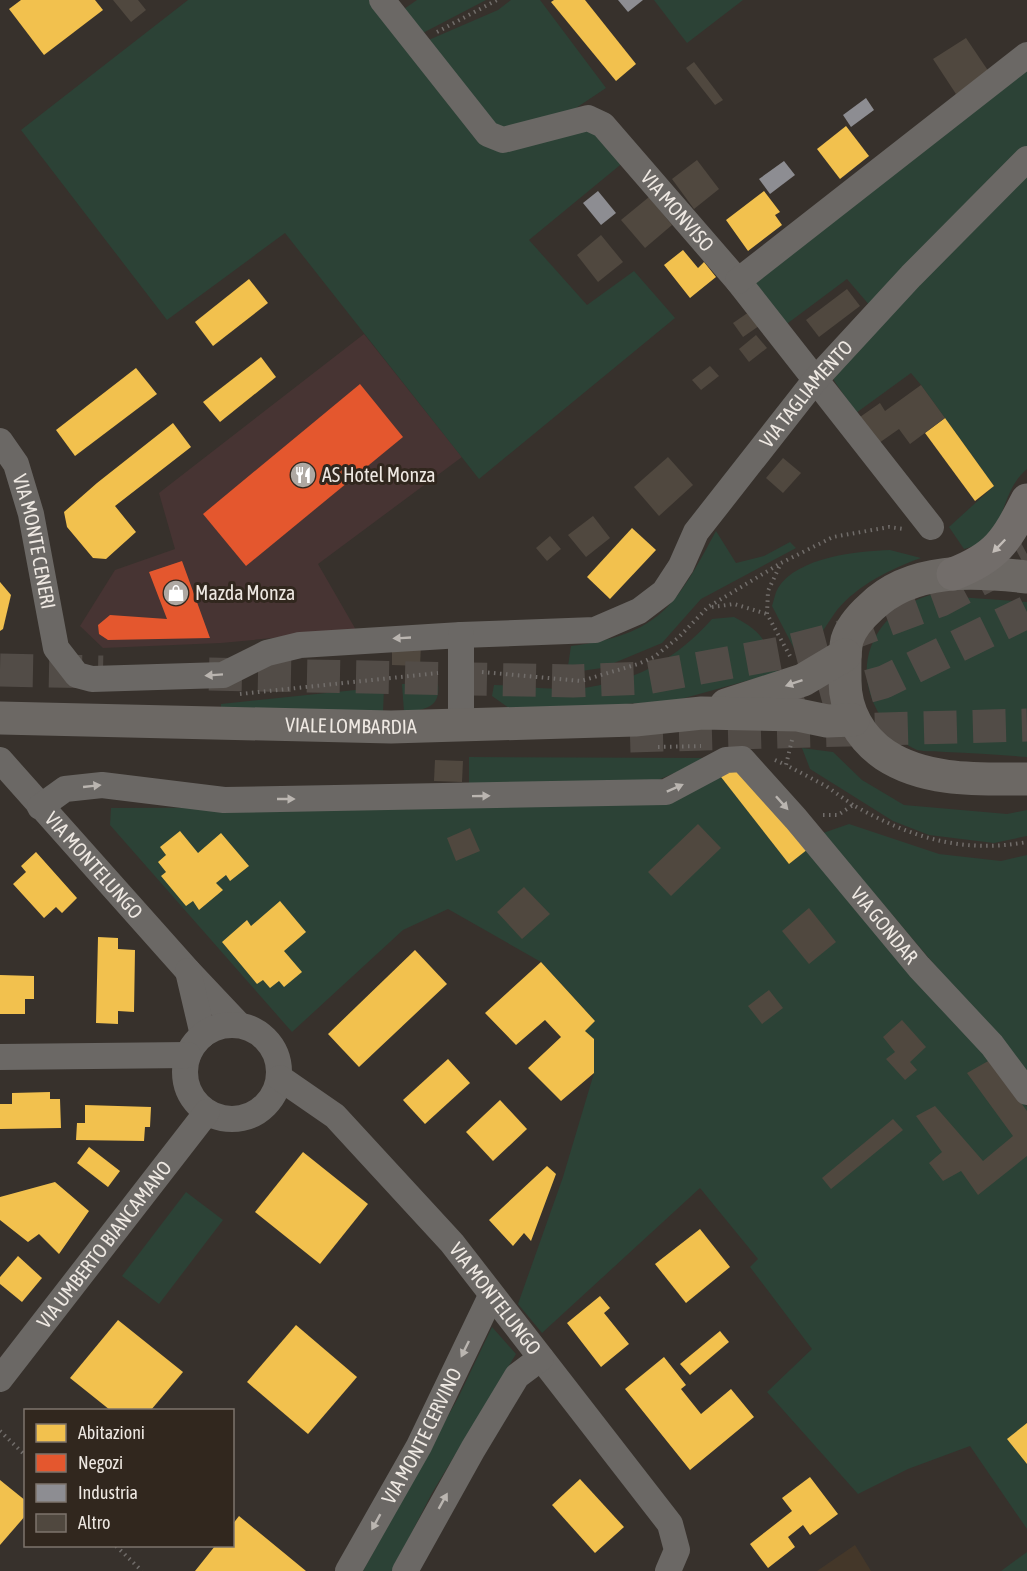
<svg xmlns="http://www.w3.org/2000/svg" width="1027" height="1571" font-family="'Asap Condensed',sans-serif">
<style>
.commercial{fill:#473433}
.built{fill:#443729}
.green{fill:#2c4236}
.homes{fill:#f2c14e}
.shops{fill:#e4572e}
.industry{fill:#8d8d92}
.building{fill:#50483f}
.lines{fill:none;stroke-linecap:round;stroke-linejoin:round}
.highway-tunnel{stroke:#524c47;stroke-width:33;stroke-dasharray:33 16;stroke-linecap:butt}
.path{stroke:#716d6a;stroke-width:4;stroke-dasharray:1.5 4.5;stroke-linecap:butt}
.minor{stroke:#6b6865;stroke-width:26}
.major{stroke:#6c6864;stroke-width:33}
.highway{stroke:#726d6a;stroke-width:33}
.oneway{fill:#c3bdb8}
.oneway2{fill:#bab5b0}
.labels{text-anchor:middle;stroke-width:6;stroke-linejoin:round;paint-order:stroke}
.street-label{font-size:20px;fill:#eee8e2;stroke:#31271e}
.poi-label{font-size:20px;fill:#eee8e2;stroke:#31271e;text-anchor:start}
</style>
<rect width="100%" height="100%" fill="#37312c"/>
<polygon class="commercial" points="364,334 462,457 318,564 356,630 221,643 103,648 80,626 115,570 175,549 159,493"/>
<polygon class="built" points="855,1545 871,1571 817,1571"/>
<g class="green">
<polygon points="188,0 372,0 483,140 588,125 625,161 529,240 587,305 634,271 675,318 479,479 285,233 167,320 21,130"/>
<polygon points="417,0 486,0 419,35 401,11"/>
<polygon points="511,0 540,0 606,88 570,112 506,129 493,124 424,42 498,10"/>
<polygon points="654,0 743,0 687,43"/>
<polygon points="1027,63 1027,146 871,307 847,279 784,326 750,282"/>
<path d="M 1027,176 L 1027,469 C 996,495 1010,538 964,549 L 949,527 L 994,486 L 921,385 L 911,373 L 856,413 L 833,379 L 916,287 Z"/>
<path d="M 716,531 L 736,563 L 764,556 L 790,542 L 796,548 L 701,599 L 662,643 L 602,668 L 567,673 L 571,646 C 660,635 676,605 716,531 Z"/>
<path d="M 890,550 L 921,558 C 890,569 858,585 837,610 C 825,626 815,647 799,658 L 772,606 C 774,600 775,593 778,588 C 797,557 858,551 890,550 Z"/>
<path d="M 930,595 L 1027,602 L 1027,757 C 1000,755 972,753 945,752 C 936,751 925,752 917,750 C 905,745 893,734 886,724 C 847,673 870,613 930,595 Z"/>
<path d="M 734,617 C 764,632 766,643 778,672 L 674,701 L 513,711 L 492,696 L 494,685 C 522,686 564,692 590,687 C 641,679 678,657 712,619 Z"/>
<path d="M 402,684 L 438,684 C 441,708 424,710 404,712 Z"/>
<polygon points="384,687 383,713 221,712 221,704"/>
<polygon points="802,748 833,752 862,780 904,805 1007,814 1027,810 1027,836 994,843 929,835 893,821 810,769"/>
<polygon points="469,757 710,758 658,780 469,787"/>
<polygon points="739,762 986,1052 1027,1107 1027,1529 970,1446 908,1469 858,1494 767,1392 812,1349 750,1267 758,1259 700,1188 542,1333 518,1304 563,1177 594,1073 594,1039 585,1031 595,1021 541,962 448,909 403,930 292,1032 110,825 111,808 361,807 670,802"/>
<polygon points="849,824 939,854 1001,861 1027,855 1027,1074 823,833"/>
<polygon points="186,1192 223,1220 159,1304 122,1276"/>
<polygon points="492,1327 516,1354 432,1493 392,1571 363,1571 459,1396"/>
<polygon points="1027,1552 1027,1571 1001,1571"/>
</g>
<g class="homes">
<polygon points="21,0 95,0 103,10 44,55 9,9"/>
<polygon points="554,0 585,0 636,64 616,81 551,2"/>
<polygon points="846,126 869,156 840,179 817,149"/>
<polygon points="764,191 780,212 775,215 782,225 748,251 726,220"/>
<polygon points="683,250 698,268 704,262 716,277 690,298 664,265"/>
<polygon points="249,279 268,303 213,346 195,322"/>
<polygon points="261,357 276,377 220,422 203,402"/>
<polygon points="136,368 157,394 75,456 56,430"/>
<polygon points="945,418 994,486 975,501 925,433"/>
<polygon points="173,423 191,447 115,506 136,532 106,559 93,558 67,527 64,512 97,483"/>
<polygon points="632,528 656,550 610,599 587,577"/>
<polygon points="0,582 11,595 3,629 0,631"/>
<polygon points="739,762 808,849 789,864 721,777"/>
<polygon points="180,831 198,853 221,833 249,866 230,881 226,875 216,883 223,890 199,910 193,901 186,906 161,876 166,872 158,862 166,855 160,847"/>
<polygon points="36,852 77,898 62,913 56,907 44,918 13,884 26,872 21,866"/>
<polygon points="280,901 306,932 284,951 302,972 284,987 279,981 270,988 263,980 257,984 222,942 247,920 251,926"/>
<polygon points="98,937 118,938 118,949 135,950 134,1012 118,1011 118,1024 96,1023"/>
<polygon points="415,950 447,984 359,1067 328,1034"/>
<polygon points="541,962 595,1021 585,1031 594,1039 594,1073 561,1101 528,1068 561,1037 545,1020 516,1045 485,1013"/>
<polygon points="0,975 34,976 34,999 25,999 25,1014 0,1014"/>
<polygon points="448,1059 470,1083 425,1124 403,1100"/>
<polygon points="50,1092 50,1099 60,1099 61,1128 0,1129 0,1104 12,1104 12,1093"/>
<polygon points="500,1100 527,1129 493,1161 466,1132"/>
<polygon points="85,1105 151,1107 150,1127 145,1127 144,1141 76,1140 77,1123 85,1123"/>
<polygon points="89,1147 120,1171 108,1187 77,1163"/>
<polygon points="303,1152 368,1204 320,1264 255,1212"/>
<polygon points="547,1166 556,1174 531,1241 524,1233 513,1246 489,1220"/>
<polygon points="55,1182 89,1211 59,1254 39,1234 28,1242 0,1220 0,1197"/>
<polygon points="700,1229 730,1267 686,1303 655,1264"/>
<polygon points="18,1256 42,1278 22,1302 0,1284 0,1277"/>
<polygon points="600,1296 610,1308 604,1313 629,1344 601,1367 567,1323"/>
<polygon points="118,1320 183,1372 151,1410 110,1410 70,1378"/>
<polygon points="296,1325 357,1377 308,1434 247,1382"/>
<polygon points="720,1331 729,1342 690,1375 680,1364"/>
<polygon points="664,1357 686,1385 681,1389 701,1414 731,1389 754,1417 690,1470 625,1389"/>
<polygon points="1027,1423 1027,1464 1007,1439"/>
<polygon points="810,1477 838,1514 810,1535 803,1525 788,1537 795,1547 768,1568 750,1544 792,1511 782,1498"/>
<polygon points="580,1479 624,1527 595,1553 552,1505"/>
<polygon points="0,1480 26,1501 26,1515 0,1545"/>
<polygon points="239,1516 306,1571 195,1571 215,1546 232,1546 232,1525"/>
</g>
<g class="shops">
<polygon points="360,384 403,437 246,566 203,514"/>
<polygon points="182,561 210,638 108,640 99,634 98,625 110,615 167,619 149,572"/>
</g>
<g class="industry">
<polygon points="618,0 643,0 628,12"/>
<polygon points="866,98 874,110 851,127 843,115"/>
<polygon points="784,161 795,175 770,194 759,179"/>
<polygon points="598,191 616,213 601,225 583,203"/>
</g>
<g class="building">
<polygon points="113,0 138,0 146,10 131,22"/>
<polygon points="966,38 989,72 956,94 933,59"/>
<polygon points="694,62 723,100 715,105 686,68"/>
<polygon points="697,160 719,189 694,209 672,179"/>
<polygon points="649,197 672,225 645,248 621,220"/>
<polygon points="601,235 623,262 598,282 577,255"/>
<polygon points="847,289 860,306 819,337 806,320"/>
<polygon points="749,312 759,326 743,337 733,323"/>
<polygon points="756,335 767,348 749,362 739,349"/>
<polygon points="710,366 719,376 701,390 692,380"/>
<polygon points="921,385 945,418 910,444 899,429 879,443 860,417 880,403 885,411"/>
<polygon points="668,457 693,485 659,516 634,487"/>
<polygon points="783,458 801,473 783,493 766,478"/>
<polygon points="593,516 610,538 586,557 568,535"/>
<polygon points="550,536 561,549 547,561 536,548"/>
<polygon points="392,644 421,645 420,666 392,665"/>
<polygon points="435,760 463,761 462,782 434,781"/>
<polygon points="698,824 721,848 671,896 648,872"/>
<polygon points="470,828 480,851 456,861 447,838"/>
<polygon points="524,887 550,914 522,939 497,912"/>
<polygon points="809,908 836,942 809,964 782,931"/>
<polygon points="769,990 783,1008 762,1024 748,1006"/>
<polygon points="902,1020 926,1047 910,1062 917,1070 905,1080 886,1059 895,1052 883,1037"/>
<polygon points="990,1060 1027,1111 1027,1156 978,1195 961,1171 943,1181 929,1163 942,1152 916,1116 935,1106 983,1161 1013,1136 967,1073"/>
<polygon points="893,1119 903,1130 831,1189 822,1178"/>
</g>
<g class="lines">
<g class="highway-tunnel">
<polyline points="0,670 103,672"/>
<polyline points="209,674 573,681 646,678 781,653 838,638 941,600 1027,554"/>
<polyline points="774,712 884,682 1027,612"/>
<polyline points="630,736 1027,725"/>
</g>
<g class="path">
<polyline points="437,32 497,0"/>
<polyline points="712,607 734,604 767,614"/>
<polyline points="790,656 767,614 768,591 781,563 833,537 889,527 904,529"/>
<polyline points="482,672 581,681 638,664 654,657 679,637 708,607 781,563"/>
<polyline points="240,694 438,673"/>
<polyline points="792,740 786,765 826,786 853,805"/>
<polyline points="658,747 701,746"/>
<polyline points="775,760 786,765"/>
<path d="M 823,815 L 838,815 L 853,805 C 910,837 961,854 1027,842"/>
<polyline points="0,1431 26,1456"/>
<polyline points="116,1546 142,1571"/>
</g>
<g class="minor">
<path id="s1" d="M 382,0 L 488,134 L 503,140 L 588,118 L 603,125 L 738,281 L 931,527"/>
<polyline points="738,281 1027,55"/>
<path id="s2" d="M 0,441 L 16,464 L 31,514 L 56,648 L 77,675 L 92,679 L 223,675 L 267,653 L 300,645 L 461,635 L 595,630 L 639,611 L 664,592 L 681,566 L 696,532 L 816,379 L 911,276 L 1027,159"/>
<polyline points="461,725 461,635"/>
<path id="s3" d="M 0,760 L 188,971 L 239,1025"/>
<path id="s4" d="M 40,807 L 65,789 L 102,785 L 224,800 L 666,792 L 726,760 L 742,759 L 796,819 L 919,967 L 992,1045 L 1027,1092"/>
<polyline points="188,971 203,1035"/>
<circle cx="232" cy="1072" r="47"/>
<polyline points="0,1057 188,1055"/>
<path id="s5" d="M 280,1078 L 335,1116 L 452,1243 L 670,1524 L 677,1550 L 668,1571"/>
<path id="s6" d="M 0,1379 L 207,1112"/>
<path id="s7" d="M 348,1571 L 419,1446 L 491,1296"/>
<polyline points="405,1571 473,1449 517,1376 541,1358"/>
</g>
<g class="major">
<path d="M 1027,577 C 974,571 912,567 871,607 C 861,616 851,627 847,640 C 844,653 845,668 845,681 C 845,711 860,738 885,755 C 926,782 980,779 1027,779"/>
<polyline points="726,705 803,680 845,655"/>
<path id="s8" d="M 0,718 L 391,727 L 635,720 L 702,713 L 798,715 L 827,721 L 853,720"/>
</g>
<path class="highway" d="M 953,574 C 997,557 1006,541 1027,500"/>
</g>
<defs><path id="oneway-solid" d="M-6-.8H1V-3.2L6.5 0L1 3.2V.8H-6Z" transform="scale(1.5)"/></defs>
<use class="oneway" href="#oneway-solid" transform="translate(999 546) rotate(134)"/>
<g class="oneway2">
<use href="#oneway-solid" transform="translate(402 638) rotate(177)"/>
<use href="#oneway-solid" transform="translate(214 675) rotate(176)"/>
<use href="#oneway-solid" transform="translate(794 683) rotate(161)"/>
<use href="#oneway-solid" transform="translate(92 786) rotate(-6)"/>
<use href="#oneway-solid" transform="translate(675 788) rotate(-24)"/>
<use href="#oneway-solid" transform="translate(481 796) rotate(-1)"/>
<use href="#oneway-solid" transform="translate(286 799)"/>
<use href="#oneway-solid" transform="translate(782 803) rotate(48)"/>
<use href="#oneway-solid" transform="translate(465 1349) rotate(116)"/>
<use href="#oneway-solid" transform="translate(443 1501) rotate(-61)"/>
<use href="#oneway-solid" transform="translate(376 1522) rotate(119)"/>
</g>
<defs>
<g id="restaurant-disc" transform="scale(1.35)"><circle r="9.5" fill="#aea8a2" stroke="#31271e"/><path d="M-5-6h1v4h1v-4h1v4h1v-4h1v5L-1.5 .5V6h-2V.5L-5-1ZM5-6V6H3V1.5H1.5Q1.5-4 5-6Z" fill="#fff"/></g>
<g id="shop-disc" transform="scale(1.35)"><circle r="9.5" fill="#aea8a2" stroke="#31271e"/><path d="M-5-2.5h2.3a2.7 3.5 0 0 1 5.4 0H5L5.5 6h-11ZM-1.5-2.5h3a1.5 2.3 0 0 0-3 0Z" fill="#fff"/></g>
</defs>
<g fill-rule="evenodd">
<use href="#restaurant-disc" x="303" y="475"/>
<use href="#shop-disc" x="176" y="593"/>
</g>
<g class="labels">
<g class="street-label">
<text dy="7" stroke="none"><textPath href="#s1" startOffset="405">VIA MONVISO</textPath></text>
<text dy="7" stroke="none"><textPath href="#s2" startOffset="1100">VIA TAGLIAMENTO</textPath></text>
<text dy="7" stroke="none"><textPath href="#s2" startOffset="108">VIA MONTE CENERI</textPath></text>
<text dy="7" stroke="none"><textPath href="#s8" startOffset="351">VIALE LOMBARDIA</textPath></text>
<text dy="7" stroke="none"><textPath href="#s3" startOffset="141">VIA MONTELUNGO</textPath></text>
<text dy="7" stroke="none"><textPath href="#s4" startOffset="936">VIA GONDAR</textPath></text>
<text dy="7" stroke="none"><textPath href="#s6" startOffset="170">VIA UMBERTO BIANCAMANO</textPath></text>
<text dy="7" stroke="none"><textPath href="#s5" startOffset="310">VIA MONTELUNGO</textPath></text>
<text dy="7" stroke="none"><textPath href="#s7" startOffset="154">VIA MONTE CERVINO</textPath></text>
</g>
<g class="poi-label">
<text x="322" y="482">AS Hotel Monza</text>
<text x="195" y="600">Mazda Monza</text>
</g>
</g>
<rect x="24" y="1409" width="210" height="138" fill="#31271e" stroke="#7d746c" stroke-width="1.5"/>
<rect x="36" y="1424" width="30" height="18" fill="#f2c14e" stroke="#7d746c" stroke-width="1.5"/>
<text x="78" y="1439" font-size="18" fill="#eee8e2">Abitazioni</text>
<rect x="36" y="1454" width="30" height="18" fill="#e4572e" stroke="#7d746c" stroke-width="1.5"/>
<text x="78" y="1469" font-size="18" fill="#eee8e2">Negozi</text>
<rect x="36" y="1484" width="30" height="18" fill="#8d8d92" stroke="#7d746c" stroke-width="1.5"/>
<text x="78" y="1499" font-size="18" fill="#eee8e2">Industria</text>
<rect x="36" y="1514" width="30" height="18" fill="#50483f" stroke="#7d746c" stroke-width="1.5"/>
<text x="78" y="1529" font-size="18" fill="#eee8e2">Altro</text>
</svg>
